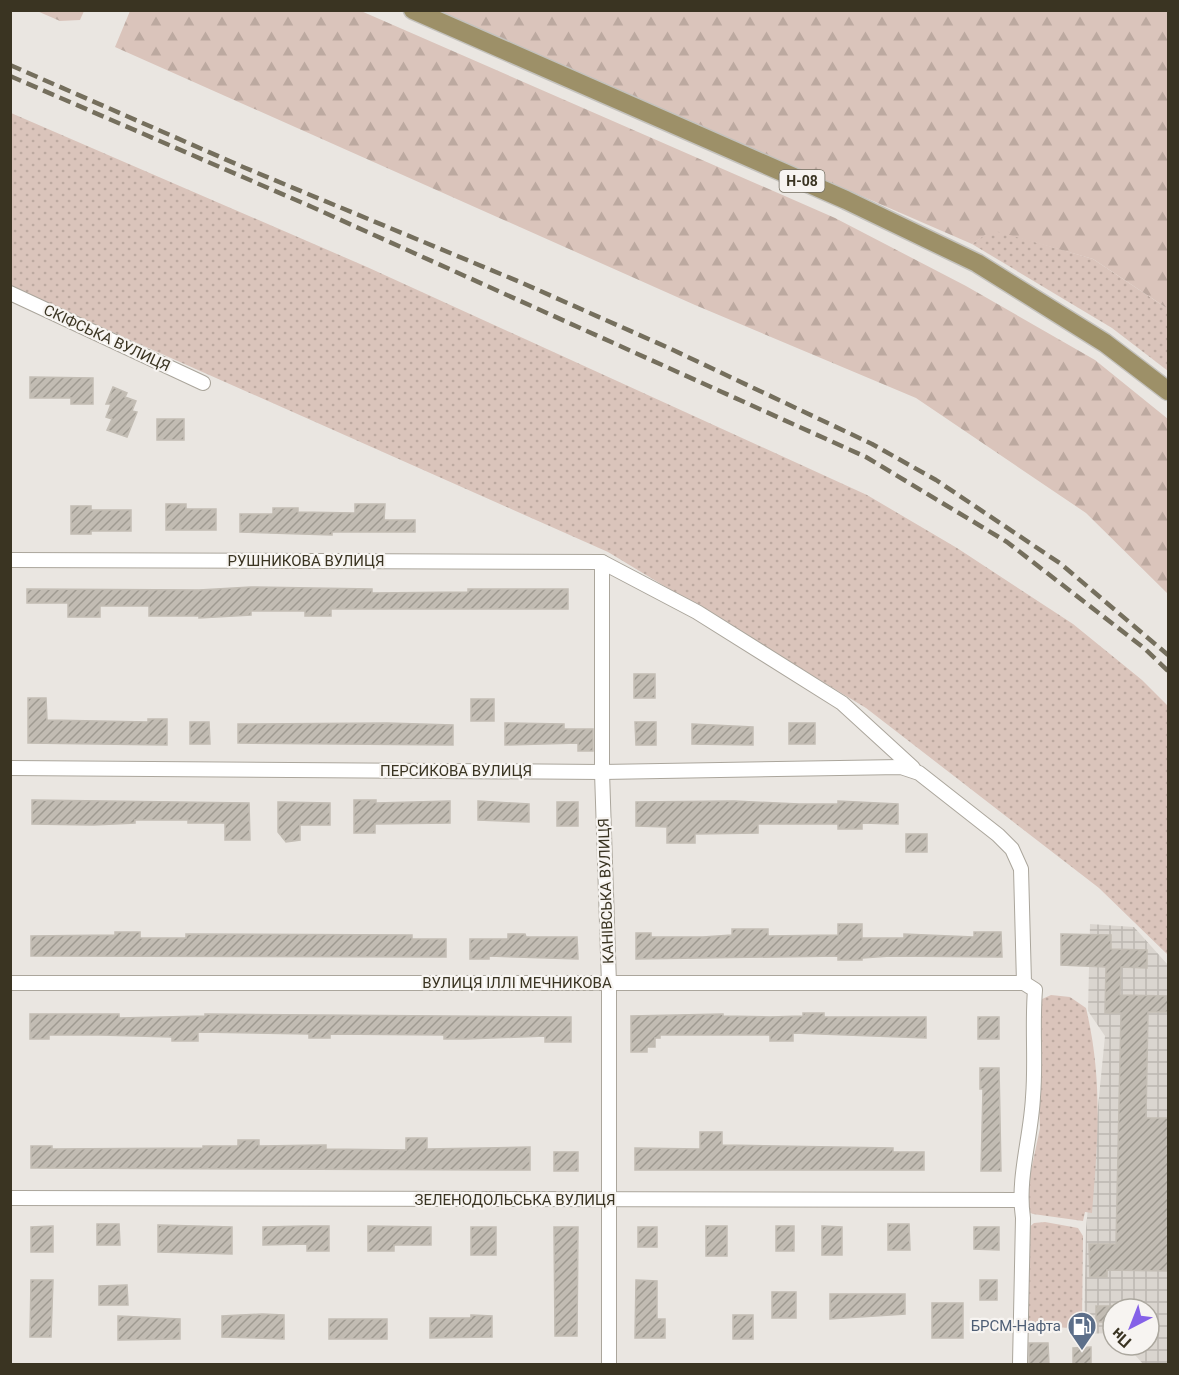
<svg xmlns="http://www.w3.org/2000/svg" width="1179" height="1375" font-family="Roboto,sans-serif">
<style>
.industrial{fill:url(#industrial-grid)}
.grass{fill:url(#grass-dots)}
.forest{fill:url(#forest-firs)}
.building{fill:url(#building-hatch);stroke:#c3bdb4;stroke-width:1.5}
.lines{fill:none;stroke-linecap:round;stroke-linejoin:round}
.minor-casing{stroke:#aba69c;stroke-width:16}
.primary-casing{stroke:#c4c2bd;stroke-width:21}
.minor{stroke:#fff;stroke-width:14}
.primary{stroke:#9d9068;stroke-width:18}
.rail{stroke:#756f5d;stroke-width:4.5;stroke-dasharray:12 6;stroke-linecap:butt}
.labels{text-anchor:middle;stroke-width:4.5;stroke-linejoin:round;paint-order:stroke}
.shield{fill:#f7f4f1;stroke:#736e60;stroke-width:1.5}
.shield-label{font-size:14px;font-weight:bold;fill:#3a3422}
.street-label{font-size:15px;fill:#3a3422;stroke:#f7f4f1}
.service-label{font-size:15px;fill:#4e5e75;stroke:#f7f4f1;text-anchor:end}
</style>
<defs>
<pattern id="industrial-grid" width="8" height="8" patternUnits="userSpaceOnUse" patternTransform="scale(1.5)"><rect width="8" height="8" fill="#dad5cf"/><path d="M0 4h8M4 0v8" fill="none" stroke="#bcb7b1"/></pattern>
<pattern id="grass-dots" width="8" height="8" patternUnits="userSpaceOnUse" patternTransform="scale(1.5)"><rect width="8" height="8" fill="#dac4bb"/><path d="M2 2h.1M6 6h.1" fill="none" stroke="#bca9a0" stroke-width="1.8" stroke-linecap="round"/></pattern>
<pattern id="forest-firs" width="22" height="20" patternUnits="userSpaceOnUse" patternTransform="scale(1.5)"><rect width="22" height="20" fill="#dac4bb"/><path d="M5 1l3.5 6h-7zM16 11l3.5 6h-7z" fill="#bca9a0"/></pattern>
<pattern id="building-hatch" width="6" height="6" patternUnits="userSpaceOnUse" patternTransform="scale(1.5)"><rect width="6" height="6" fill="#c2bcb3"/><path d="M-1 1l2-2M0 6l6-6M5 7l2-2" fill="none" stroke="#9f9a91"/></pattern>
</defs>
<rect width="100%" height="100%" fill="#eae6e1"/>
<polygon class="industrial" points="1090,924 1134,927 1168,965 1168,1364 1143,1364 1126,1345 1149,1345 1149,1309 1113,1309 1113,1333 1084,1334 1086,1228 1105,1036 1088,1011"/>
<g class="grass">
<polygon points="11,113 367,267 867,495 957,548 1073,624 1142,680 1168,706 1168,955 1099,888 866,708 608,552 11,287"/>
<polygon points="992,229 1093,259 1168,309 1168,371 1112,328 972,244"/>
<path d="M 1051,995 L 1070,997 L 1086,1008 C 1103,1080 1098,1140 1092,1213 L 1085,1212 L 1083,1221 L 1033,1214 L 1026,1211 L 1027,1190 L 1040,1128 L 1036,1035 L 1040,1000 Z"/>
<polygon points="1045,1222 1078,1228 1083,1236 1082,1322 1073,1328 1027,1326 1027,1229 1034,1223"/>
</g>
<g class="forest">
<polygon points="37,11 84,11 80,20 60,21"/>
<polygon points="130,11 361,11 835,218 966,286 1095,360 1168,419 1168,594 1086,513 916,398 695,305 115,47"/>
<polygon points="436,11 1168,11 1168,309 1093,259 992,230 972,244"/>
</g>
<g class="building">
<polygon points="30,377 93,378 93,404 71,404 71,398 30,398"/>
<polygon points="113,387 127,393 125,397 136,401 132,411 137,412 127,437 107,430 112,419 106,417 111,404 106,404"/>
<rect x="157" y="419" width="27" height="21"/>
<polygon points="166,504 186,504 186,509 216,509 216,530 166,530"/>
<polygon points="355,504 385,504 384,520 415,520 415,532 332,532 332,535 240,532 240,514 273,514 273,508 298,508 298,512 355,513"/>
<polygon points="71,506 91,506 91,510 131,510 131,531 91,531 91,534 71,534"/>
<polygon points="251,587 372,589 372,593 468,592 468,589 568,589 568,609 331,609 331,616 305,616 305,611 251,611 251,615 199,618 199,616 149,616 149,606 100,606 100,617 68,617 68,603 27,603 27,589 199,590"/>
<rect x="634" y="674" width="21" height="24"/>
<polygon points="28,698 46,698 47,720 148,722 148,719 167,719 167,745 28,743"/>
<rect x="471" y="699" width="23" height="22"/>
<polygon points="190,722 209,722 210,744 190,744"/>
<polygon points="635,722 656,722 656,745 636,745"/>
<polygon points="387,723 453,725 453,745 238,743 238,724"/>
<polygon points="505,723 564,724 564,729 593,729 593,751 578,751 578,743 505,745"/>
<rect x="789" y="723" width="26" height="21"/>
<polygon points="692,724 753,727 753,745 692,744"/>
<polygon points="32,800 249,803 250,840 225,840 225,823 188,823 188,820 135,820 135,823 93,825 32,824"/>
<polygon points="354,800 376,800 376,803 450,801 450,823 375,824 375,833 354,833"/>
<polygon points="478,801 529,804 529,822 478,820"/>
<polygon points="734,801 799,804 838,804 838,801 898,804 898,824 862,823 862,829 838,829 838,824 758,824 758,833 695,834 695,843 667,843 667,827 636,826 636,802"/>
<polygon points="278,802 330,803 330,825 300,825 300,840 286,842 278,832"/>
<rect x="557" y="802" width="21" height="24"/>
<rect x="906" y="834" width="21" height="18"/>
<polygon points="838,924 862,924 862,938 904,938 904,934 974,937 974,932 1001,932 1002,957 890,956 862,958 862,960 838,960 838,956 636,959 636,933 651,933 651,937 703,937 732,935 732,929 768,929 768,936 838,935"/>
<polygon points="115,932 140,932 140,938 186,938 186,934 412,935 412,939 446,939 446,957 31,956 31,936 115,935"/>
<polygon points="508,934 525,934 526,937 577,937 578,959 489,956 489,959 470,959 470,939 508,939"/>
<polygon points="1061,934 1111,935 1111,949 1147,950 1147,968 1121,967 1120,995 1168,996 1168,1012 1148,1012 1146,1118 1168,1118 1168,1271 1107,1270 1107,1277 1090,1277 1089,1244 1116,1244 1121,1013 1105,1013 1106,967 1061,965"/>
<polygon points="803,1013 824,1013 824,1017 926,1017 926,1038 793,1033 793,1041 770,1041 770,1035 660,1035 660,1038 655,1038 655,1047 647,1047 647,1052 631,1052 631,1016 723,1014 723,1016 770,1017 803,1016"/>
<polygon points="30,1014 119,1014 119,1018 205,1016 205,1014 571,1017 571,1042 545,1042 545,1036 467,1039 444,1039 444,1035 330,1034 330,1038 309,1038 309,1034 198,1032 198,1041 172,1041 172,1037 101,1035 49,1035 49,1039 30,1039"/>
<rect x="978" y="1017" width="21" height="22"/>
<polygon points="980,1068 999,1068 1001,1171 981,1171 983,1089 980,1089"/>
<polygon points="700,1132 722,1132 722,1145 893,1148 893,1152 924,1152 924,1170 635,1170 635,1148 700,1149"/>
<polygon points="406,1138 427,1138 427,1149 530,1147 530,1170 31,1168 31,1146 52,1146 52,1149 203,1148 203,1146 238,1146 238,1140 259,1140 259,1146 326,1145 326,1149 406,1150"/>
<rect x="554" y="1152" width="24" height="19"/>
<polygon points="97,1224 119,1224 120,1245 97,1245"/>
<polygon points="888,1224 909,1224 910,1250 888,1250"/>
<polygon points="158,1225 232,1227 232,1254 158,1252"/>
<polygon points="53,1226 53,1252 31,1252 31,1227"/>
<polygon points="307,1226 329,1226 329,1251 307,1251 307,1244 263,1245 263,1227"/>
<polygon points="368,1226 431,1227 431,1245 394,1245 394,1251 368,1251"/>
<rect x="706" y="1226" width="21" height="30"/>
<rect x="776" y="1226" width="18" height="25"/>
<polygon points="822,1226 842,1227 842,1255 822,1255"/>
<rect x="471" y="1227" width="25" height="28"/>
<polygon points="554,1227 578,1227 577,1336 555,1336"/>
<rect x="638" y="1227" width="19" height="20"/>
<polygon points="974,1227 999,1227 999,1250 974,1249"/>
<polygon points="31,1280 53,1280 51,1337 30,1337"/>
<polygon points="636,1280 657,1281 657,1319 665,1319 665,1338 635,1338"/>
<rect x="980" y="1280" width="17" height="20"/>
<polygon points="127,1285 128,1305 99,1305 99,1286"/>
<rect x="772" y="1292" width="24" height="26"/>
<polygon points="830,1294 905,1294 905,1314 830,1319"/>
<rect x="932" y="1303" width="31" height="35"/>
<rect x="1096" y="1306" width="17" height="16"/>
<polygon points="262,1314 284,1315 284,1339 222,1337 222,1316"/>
<polygon points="471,1315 492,1316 492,1337 430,1338 430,1318 471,1318"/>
<rect x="733" y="1315" width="20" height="24"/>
<polygon points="118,1316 180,1319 180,1339 118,1340"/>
<rect x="329" y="1319" width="58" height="20"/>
<polygon points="1029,1343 1048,1343 1049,1365 1029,1365"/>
<polygon points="1091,1347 1091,1365 1073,1365 1073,1348"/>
</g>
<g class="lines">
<g class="minor-casing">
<g id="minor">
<polyline points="10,293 203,383"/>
<polyline points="10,560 602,562 697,612 842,703 913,768"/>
<polyline points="602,562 602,772 609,984 609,1364"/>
<path d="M 10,768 L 602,772 L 901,767 L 919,773 L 998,835 L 1012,849 L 1021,869 L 1024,983 L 1035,990 C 1032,1026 1036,1062 1033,1097 C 1031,1138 1017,1178 1023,1218 L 1020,1364"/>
<polyline points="10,983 1024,983"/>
<polyline points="10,1198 1020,1200"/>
</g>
</g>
<g class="primary-casing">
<polyline id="primary" points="413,10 846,200 977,263 1105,343 1168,391"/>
</g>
<use href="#minor" class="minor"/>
<use href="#primary" class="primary"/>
<g class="rail">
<polyline points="10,65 243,167 520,282 671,349 872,444 936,480 1061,564 1168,655"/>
<polyline points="10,76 312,207 866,457 1007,542 1144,648 1168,671"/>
</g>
</g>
<defs>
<g id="fuel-pin" transform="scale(1.5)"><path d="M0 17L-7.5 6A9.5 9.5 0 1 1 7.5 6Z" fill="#5c6f8a" stroke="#f7f4f1"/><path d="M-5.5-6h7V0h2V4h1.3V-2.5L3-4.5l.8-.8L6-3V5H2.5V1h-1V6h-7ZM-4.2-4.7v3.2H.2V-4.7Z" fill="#fff"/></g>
</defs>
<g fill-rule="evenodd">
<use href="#fuel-pin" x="1082" y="1326"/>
</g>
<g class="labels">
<rect class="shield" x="779.5" y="170" width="45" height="22" rx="4.5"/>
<g class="shield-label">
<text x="802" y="186">Н-08</text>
</g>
<g class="street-label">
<text transform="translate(107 338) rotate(25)" y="5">СКІФСЬКА ВУЛИЦЯ</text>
<text x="306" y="566">РУШНИКОВА ВУЛИЦЯ</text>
<text x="456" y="776">ПЕРСИКОВА ВУЛИЦЯ</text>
<text transform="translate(606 891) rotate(-92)" y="5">КАНІВСЬКА ВУЛИЦЯ</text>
<text x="517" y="988">ВУЛИЦЯ ІЛЛІ МЕЧНИКОВА</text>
<text x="515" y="1205">ЗЕЛЕНОДОЛЬСЬКА ВУЛИЦЯ</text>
</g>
<g class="service-label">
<text x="1061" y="1331">БРСМ-Нафта</text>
</g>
</g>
<rect width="1179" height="1375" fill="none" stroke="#3a3422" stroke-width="24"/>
<g transform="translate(1131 1327) rotate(222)"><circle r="28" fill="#f7f4f1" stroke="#aba79e" stroke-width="1.5"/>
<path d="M0-4.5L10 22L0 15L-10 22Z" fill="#8561e8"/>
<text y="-9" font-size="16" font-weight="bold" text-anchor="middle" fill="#3a3422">Пн</text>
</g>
</svg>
